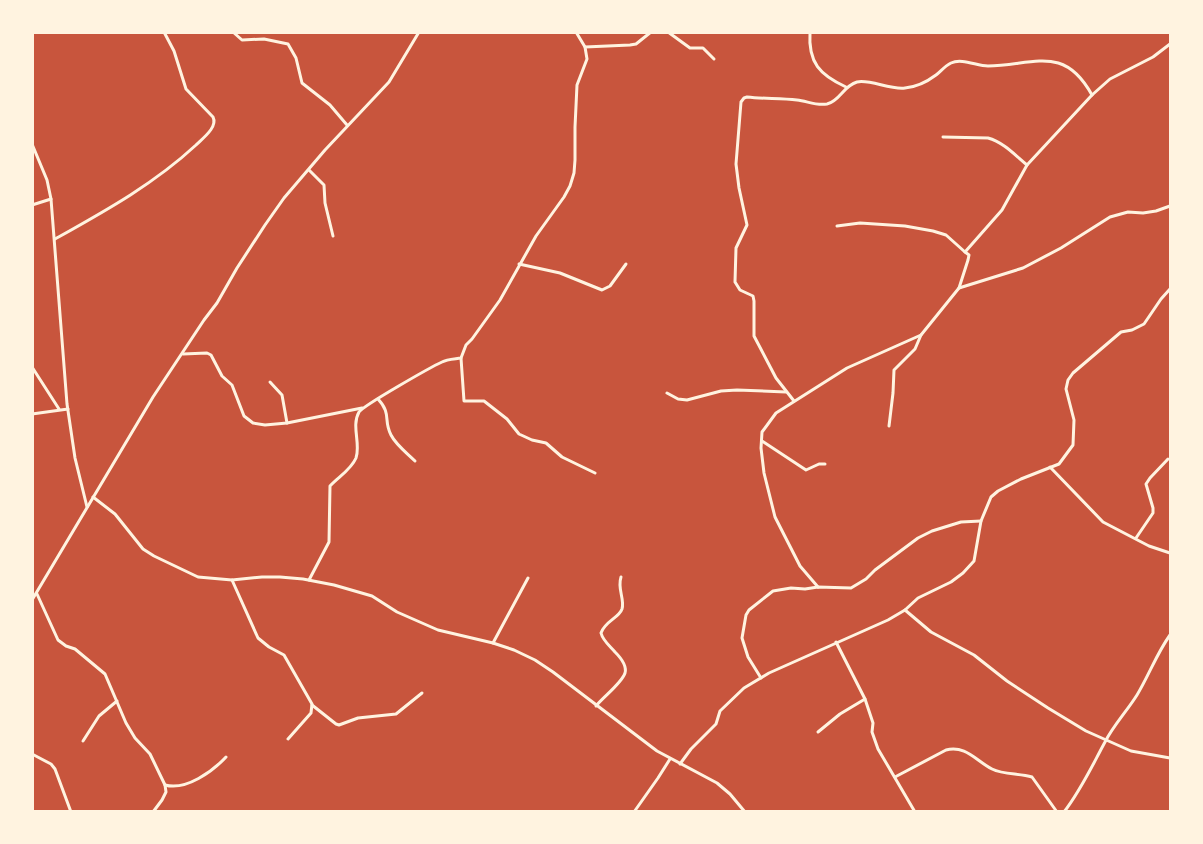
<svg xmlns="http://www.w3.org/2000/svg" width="1203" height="844" font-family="'Titillium Web',sans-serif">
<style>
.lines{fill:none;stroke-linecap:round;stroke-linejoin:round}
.minor{stroke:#fff3e0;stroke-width:3}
</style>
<rect width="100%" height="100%" fill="#c8553d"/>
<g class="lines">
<g class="minor">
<polyline points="233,32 242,40 264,39 288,44 296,58 302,83 330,105 347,125"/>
<polyline points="668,32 690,48 703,48 714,59"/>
<path d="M 810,32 C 808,63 820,75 846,87"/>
<polyline points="585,47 630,45 636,44 651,32"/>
<path d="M 943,137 L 988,138 C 1003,142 1015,155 1027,165"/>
<polyline points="32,144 47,180 51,199 67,404 75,458 87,507"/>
<polyline points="309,170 324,185 325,203 333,236"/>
<polyline points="32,205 51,199"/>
<polyline points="837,226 860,223 905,226 933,231 946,235 965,252"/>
<path d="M 55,239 C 105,211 154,184 196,145 C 203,138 218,127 213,117 L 186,89 L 174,51 L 164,32"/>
<polyline points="519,264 560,273 602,290 610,286 626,264"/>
<polyline points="959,288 1023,268 1061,248 1110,217 1128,212 1143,213 1156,211 1170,206"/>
<polyline points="183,354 207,353 211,355 222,376 232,385 244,416 253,423 265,425 287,423 362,408"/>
<polyline points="461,358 464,401 484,401 507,419 519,434 532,440 546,443 562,457 595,473"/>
<polyline points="32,367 59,409"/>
<polyline points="270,382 282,395 287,423"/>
<polyline points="667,393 678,399 687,400 721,391 737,390 786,392"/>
<path d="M 378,399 C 392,414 383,420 391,435 C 396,445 407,453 415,461"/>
<path d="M 794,401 L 776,378 L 754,336 L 754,301 L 753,296 L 740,290 L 735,282 L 736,248 L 747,225 L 739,188 L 736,164 L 741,102 L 744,98 L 747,97 C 764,99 780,98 797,100 C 807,101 816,106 827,104 C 840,101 843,86 857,82 C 870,79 890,90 905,88 C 916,87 928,81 936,75 C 941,71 945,66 951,63 C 962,58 977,66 988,66 C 1034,65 1064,44 1092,95"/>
<polyline points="32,414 68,409"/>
<polyline points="889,426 893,393 894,370 915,349 921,335"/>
<polyline points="762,441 806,470 819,464 825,464"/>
<polyline points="1050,467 1103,522 1149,546 1170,553"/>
<polyline points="93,497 115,514 143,549 154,556 198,577 232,580 262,577 280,577 303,579 334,585 372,596 397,612 438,630 493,643 514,650 535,660 553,672 657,751 717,783 730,794 745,812"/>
<polyline points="1136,538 1153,513 1153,508 1146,484 1150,478 1168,459"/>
<polyline points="232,580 258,638 269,647 284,655 312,704 311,713 288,739"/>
<path d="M 309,580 L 329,542 L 330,486 C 338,477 351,470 356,458 C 361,444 351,426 359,412 C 364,405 431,367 442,362 C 447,359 455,359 461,358 L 466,345 L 472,339 L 500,300 L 536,236 L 564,197 L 570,186 L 574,173 L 575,160 L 575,127 L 577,85 L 587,59 L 585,47 L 576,32"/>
<polyline points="818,587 800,566 775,517 764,473 761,448 762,432 776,413 847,368 921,335 959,288 968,260 969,255 965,252 1002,210 1027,165 1092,95 1110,79 1153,57 1170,44"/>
<polyline points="37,594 58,640 66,646 75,649 105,674 126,723 135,738 150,754 165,785 166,792 162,800 153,812"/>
<polyline points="32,600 153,397 204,320 217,303 237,268 265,225 284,198 325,150 389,82 419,32"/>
<polyline points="905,610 931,632 974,655 1007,681 1048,708 1086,731 1131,751 1170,758"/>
<polyline points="836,642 865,699 873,723 872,732 878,749 915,812"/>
<polyline points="493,643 528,578"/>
<polyline points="761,678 748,657 742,638 746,615 749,610 773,591 791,588 805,589 818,587 851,588 866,579 875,570 918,538 932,531 961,522 981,521"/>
<polyline points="312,705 336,724 339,725 358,718 396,714 422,693"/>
<path d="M 596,706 C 603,697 622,683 625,673 C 627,666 620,657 615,652 C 610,646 603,641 601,633 C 605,621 619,618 622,609 C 625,599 617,589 621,577"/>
<polyline points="818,732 840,714 865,699"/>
<polyline points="83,741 99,716 117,701"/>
<polyline points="32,754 51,764 55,769 71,812"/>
<polyline points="680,764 691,749 716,724 720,711 744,688 769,673 888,620 905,610 918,598 951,582 963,573 974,561 981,521 991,497 998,491 1021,479 1059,464 1073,445 1074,420 1066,389 1068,380 1073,373 1121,332 1132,330 1144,324 1161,299 1170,289"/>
<path d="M 895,777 L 946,750 C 966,745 976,761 992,769 C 1004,775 1019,773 1032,777 L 1057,812"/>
<path d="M 165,785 C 186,791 213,771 226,757"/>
<polyline points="634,812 658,778 670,759"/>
<path d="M 1064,812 C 1081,790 1092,766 1105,742 C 1113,726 1127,711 1137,695 C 1149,675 1157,653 1170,635"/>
</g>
</g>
<rect width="1203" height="844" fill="none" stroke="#fff3e0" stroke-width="68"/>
</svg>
